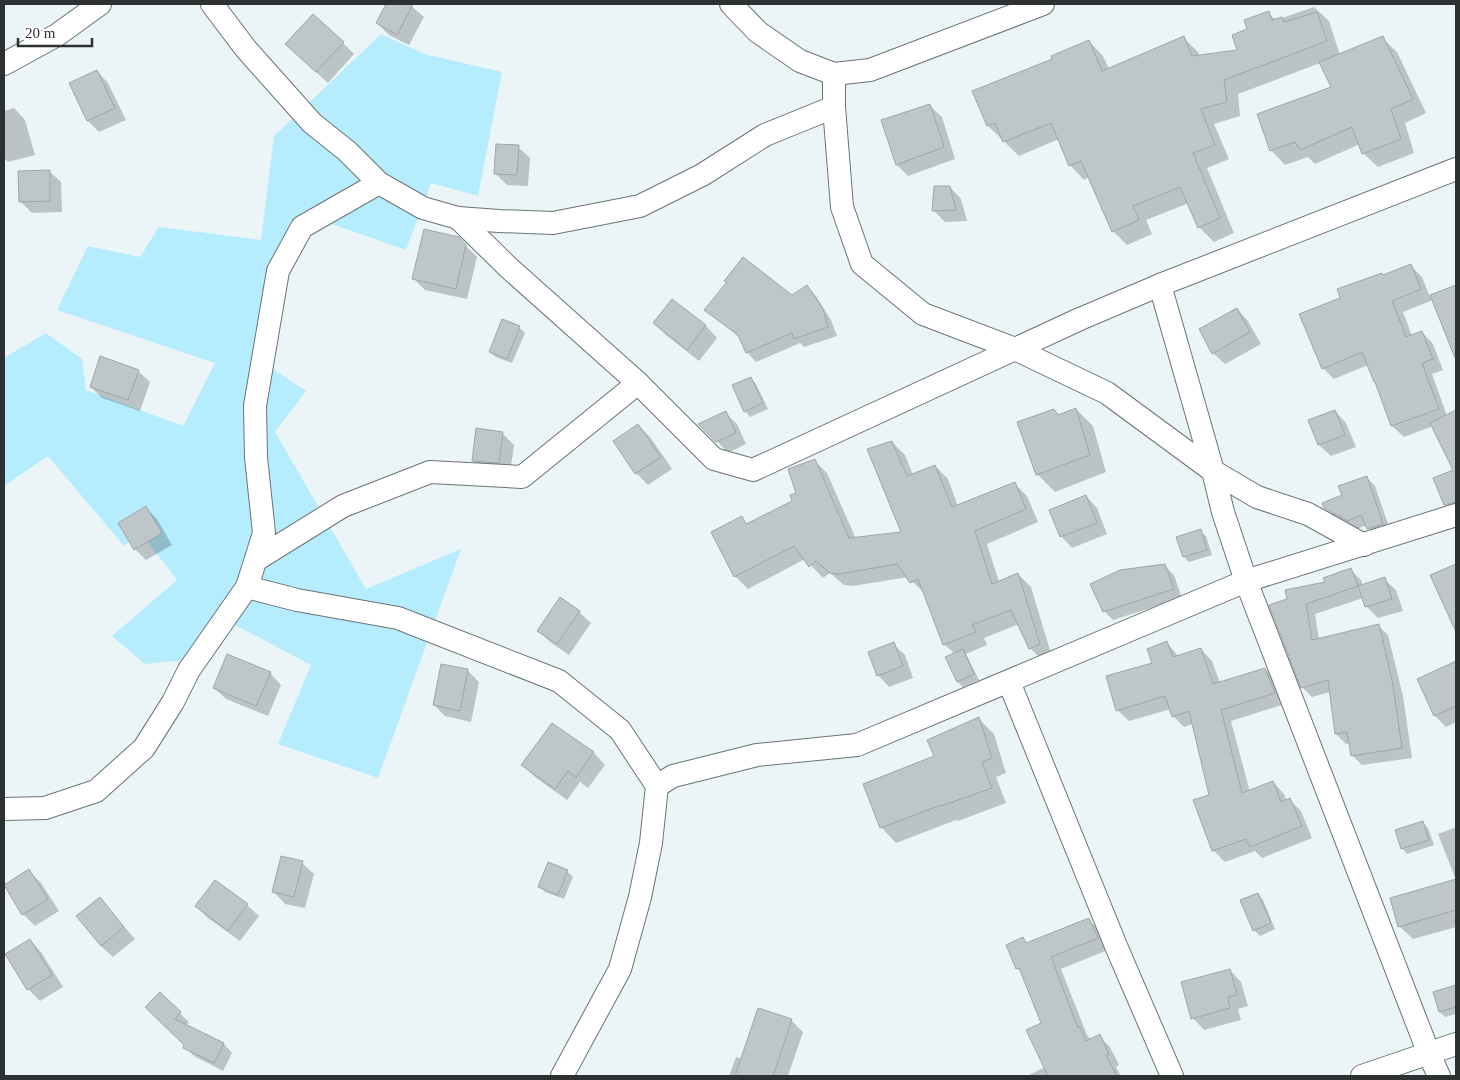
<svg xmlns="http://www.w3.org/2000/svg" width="1460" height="1080" font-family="Georgia,serif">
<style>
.green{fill:#b6edfe}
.shadow{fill:#0003}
.building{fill:#bec6c9;stroke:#9ea6a9}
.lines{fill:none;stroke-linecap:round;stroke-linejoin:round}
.minor-casing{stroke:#6b7375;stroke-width:24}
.minor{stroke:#fff;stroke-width:22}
</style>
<rect width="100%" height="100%" fill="#ebf4f7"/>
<polygon class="green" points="381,34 424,54 502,72 478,196 431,183 406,250 309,216 261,361 306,391 275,432 366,589 461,549 378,778 278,744 311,665 224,619 207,658 145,664 112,636 177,580 140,532 124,546 48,456 4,486 4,358 46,333 82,359 86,390 183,426 215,363 57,310 88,246 140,257 159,227 261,240 274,136"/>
<g class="shadow">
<polygon points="387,4 409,4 424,17 409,45 389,35 377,23"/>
<polygon points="1314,7 1329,21 1340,55 1382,38 1397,52 1426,113 1405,123 1414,153 1378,167 1363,153 1360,144 1315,164 1308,157 1285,165 1271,150 1333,88 1320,63 1238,94 1240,116 1214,124 1229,159 1207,168 1234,233 1214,242 1199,227 1189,203 1146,220 1152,234 1127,245 1113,231 1089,177 1084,180 1070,165 1059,139 1019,156 988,126 1054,59 1089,41 1103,56 1109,69 1184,38 1198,52 1200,56 1239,51 1249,30 1268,13 1276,20"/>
<polygon points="343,43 354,54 328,83 298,56"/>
<polygon points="97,71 108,83 126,120 99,132 88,121"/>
<polygon points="930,106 942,117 955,159 908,176 897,165"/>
<polygon points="14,108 25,120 35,155 8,162 4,158 4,111"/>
<polygon points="518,147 530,158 528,186 507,185 495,173"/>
<polygon points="49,171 61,182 62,212 32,213 20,201"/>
<polygon points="950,187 961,199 967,221 945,222 934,211"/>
<polygon points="458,238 477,257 467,299 425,290 414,279"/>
<polygon points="1411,266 1422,277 1430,297 1456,286 1456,345 1448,337 1433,300 1403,312 1412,336 1422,332 1433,344 1443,370 1432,374 1447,416 1452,414 1456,418 1456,509 1453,510 1443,499 1455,471 1433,426 1404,437 1392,426 1377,384 1368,365 1334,379 1323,368 1342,298 1384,276"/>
<polygon points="807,287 816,296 831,320 837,336 804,347 800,343 756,362 747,352 740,338 706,309 792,296"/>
<polygon points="673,301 706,326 717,338 699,361 666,335 654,323"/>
<polygon points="1237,309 1248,321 1261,344 1225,364 1213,353"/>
<polygon points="519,327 525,333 512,363 496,357 490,352"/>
<polygon points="138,371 150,382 140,411 102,398 91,387"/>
<polygon points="751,378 756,384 768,409 750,417 745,411"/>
<polygon points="1076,409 1093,426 1106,472 1055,492 1037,474 1054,410 1059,416"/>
<polygon points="1335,411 1346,423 1356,447 1331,456 1319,445 1309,420"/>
<polygon points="725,413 737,424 746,444 728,453 701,424"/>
<polygon points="638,425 650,437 672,469 648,485 636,473 615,441"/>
<polygon points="502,433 514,445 510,474 485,472 473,461"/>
<polygon points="892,442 905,455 913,475 935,466 948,479 958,506 1014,483 1027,496 1038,522 987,544 999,582 1018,574 1031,587 1052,657 1043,661 1030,648 1019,624 984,638 987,645 966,654 979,680 963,687 958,682 955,654 944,644 925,594 908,577 853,586 844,585 830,573 823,578 805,559 748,589 735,576 713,533 741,518 748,525 794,502 814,460 827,473 856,539 903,533"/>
<polygon points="1367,478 1375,486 1391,533 1377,537 1367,525 1357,529 1334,516 1325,507"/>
<polygon points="1086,496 1097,508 1107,534 1072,548 1061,536"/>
<polygon points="146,508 157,519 172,545 146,560 135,549"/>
<polygon points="1200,531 1206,536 1212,555 1189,562 1184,557"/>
<polygon points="1164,565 1174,575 1182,598 1113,620 1104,611"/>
<polygon points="1456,565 1456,625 1453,621 1432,576"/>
<polygon points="1351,570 1361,580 1363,586 1384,579 1396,590 1403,611 1378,618 1366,606 1363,598 1315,614 1319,640 1378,625 1388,635 1403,696 1412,758 1362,765 1352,755 1350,743 1346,744 1336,734 1330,692 1312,697 1302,687 1271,606 1327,583"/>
<polygon points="579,612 591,623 569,655 550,642 538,630"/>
<polygon points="1167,643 1179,657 1201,649 1212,661 1220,683 1265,669 1276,680 1285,704 1231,721 1250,792 1273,782 1284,794 1287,801 1290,800 1301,811 1312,838 1262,858 1255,851 1225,862 1213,850 1211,795 1193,724 1184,727 1173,716 1171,709 1129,721 1117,710 1153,664"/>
<polygon points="893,644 905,655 913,678 889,687 878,675"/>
<polygon points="1456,663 1456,722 1446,727 1435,716 1418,680"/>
<polygon points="467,670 479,682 471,722 445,716 434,705"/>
<polygon points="270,673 281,685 268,716 226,699 214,688"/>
<polygon points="979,719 994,734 1006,773 996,777 1006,803 958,821 956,820 896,843 881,827 935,757"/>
<polygon points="552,724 594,753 605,765 588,788 580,782 567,800 535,777 523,765"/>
<polygon points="1422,822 1428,828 1434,845 1407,854 1402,848"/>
<polygon points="1456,827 1456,927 1413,939 1399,926 1391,899 1456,880 1438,834"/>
<polygon points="302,863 314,874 305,908 285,904 274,892"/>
<polygon points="29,871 41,883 59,911 35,926 23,914 6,886"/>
<polygon points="567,871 573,877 564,899 545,892 539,886"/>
<polygon points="1258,894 1263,900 1275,929 1260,936 1254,930"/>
<polygon points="99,898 135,939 113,957 101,946"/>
<polygon points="247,905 259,916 240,941 208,918 196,906"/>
<polygon points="1089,920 1100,931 1108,950 1061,969 1087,1035 1091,1040 1099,1036 1110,1047 1119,1065 1116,1067 1121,1076 1027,1076 1045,1067 1042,1024 1023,974 1017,968 1023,939 1028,944"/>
<polygon points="30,940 41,952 63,987 40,1001 28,989"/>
<polygon points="1230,970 1241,982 1248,1006 1238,1009 1241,1020 1204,1030 1193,1018"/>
<polygon points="1456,987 1456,1014 1445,1017 1440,1012 1435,993"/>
<polygon points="160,994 189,1022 186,1025 224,1044 232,1053 223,1071 194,1056 185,1047 186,1045"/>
<polygon points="791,1020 803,1032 788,1076 729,1076 736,1057 742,1059"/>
</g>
<g class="building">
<polygon points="386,4 413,4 397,35 376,23"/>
<polygon points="1269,11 1272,20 1282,17 1284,22 1317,12 1327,41 1224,80 1227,102 1201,109 1215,145 1193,153 1220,218 1198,228 1180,187 1133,206 1139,220 1112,232 1081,161 1069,166 1051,123 1003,142 995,123 987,126 972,91 1052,59 1051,56 1089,40 1102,71 1184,36 1192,56 1237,50 1232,35 1247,29 1244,20"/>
<polygon points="313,14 344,42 316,72 285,44"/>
<polygon points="1383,36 1413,99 1391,109 1401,139 1362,154 1352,127 1300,150 1295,142 1270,151 1257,114 1331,87 1319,62"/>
<polygon points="97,70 115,108 87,121 69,83"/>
<polygon points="930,104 944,147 896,165 881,120"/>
<polygon points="496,144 519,145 517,175 494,174"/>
<polygon points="50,170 50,201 19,202 18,171"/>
<polygon points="934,186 950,186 956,210 932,211"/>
<polygon points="424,229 459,237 466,245 456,289 412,279"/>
<polygon points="743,257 792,295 807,285 823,309 828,327 794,339 792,333 746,353 738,335 704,310 727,282 724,281"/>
<polygon points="1411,264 1421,289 1392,301 1406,337 1422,331 1433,359 1422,363 1439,409 1391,426 1375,382 1374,382 1362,352 1322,369 1299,314 1340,298 1337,289 1382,273 1383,275"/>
<polygon points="1456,285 1456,358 1455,358 1430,295"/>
<polygon points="672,299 706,325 687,350 653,323"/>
<polygon points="1237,308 1250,332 1212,354 1199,329"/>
<polygon points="502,319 520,326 507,359 489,352"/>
<polygon points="100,356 139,370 128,400 90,387"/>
<polygon points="751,377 763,403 744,412 732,385"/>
<polygon points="1076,408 1090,455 1036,475 1017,422 1054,409 1058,415"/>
<polygon points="1335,410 1345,435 1318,445 1308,420"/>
<polygon points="1456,410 1456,502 1444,505 1433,478 1453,470 1430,423"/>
<polygon points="726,411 736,433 716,442 698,424"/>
<polygon points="638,424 661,457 635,474 613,441"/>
<polygon points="476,428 503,432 499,463 472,461"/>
<polygon points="892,441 907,476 935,465 952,507 1015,482 1026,509 975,531 992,584 1018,573 1040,644 1029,649 1011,610 972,625 976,632 943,645 918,579 910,583 897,564 839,574 830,573 816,561 809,567 794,546 734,577 711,532 742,516 746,524 792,501 790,495 796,493 788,469 815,459 849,538 901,532 867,449"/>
<polygon points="1367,476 1383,524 1367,529 1361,515 1348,521 1324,508 1322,503 1342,495 1338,486"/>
<polygon points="1086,495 1097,523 1060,537 1049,510"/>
<polygon points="146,506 162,533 134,550 118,523"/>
<polygon points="1201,529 1207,550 1183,557 1176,537"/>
<polygon points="1165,564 1174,589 1103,612 1090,584 1120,570"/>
<polygon points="1456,564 1456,632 1430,575"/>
<polygon points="1351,568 1358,586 1306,604 1312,640 1379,624 1393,685 1402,748 1351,756 1347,732 1335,734 1328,680 1301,688 1269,605 1287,599 1285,590 1325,582 1323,578"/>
<polygon points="1385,577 1392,599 1365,607 1358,586"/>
<polygon points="560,597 580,611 557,644 537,631"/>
<polygon points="1167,641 1173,657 1201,648 1213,684 1265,668 1275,693 1221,710 1242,793 1273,781 1281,802 1290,798 1302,826 1250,847 1246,839 1212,851 1193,800 1209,795 1189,711 1172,717 1165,696 1116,711 1106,676 1152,663 1147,649"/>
<polygon points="894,642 903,666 877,676 868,652"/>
<polygon points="963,649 974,674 957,682 945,657"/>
<polygon points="227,654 271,672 256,706 213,688"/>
<polygon points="1456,661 1456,706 1434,716 1417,679"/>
<polygon points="441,664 468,669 460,711 433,705"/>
<polygon points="979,717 992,758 982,762 992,788 941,806 941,805 880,828 863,784 934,756 927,740"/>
<polygon points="552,723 594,752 576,777 568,771 555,789 521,765"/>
<polygon points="1423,821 1429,840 1401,849 1395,830"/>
<polygon points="281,856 303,861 294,897 272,892"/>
<polygon points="548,862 568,870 558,895 538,887"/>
<polygon points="29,869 48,899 22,915 4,885"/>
<polygon points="1456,879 1456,910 1398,927 1390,898"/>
<polygon points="215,880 248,904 228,931 195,906"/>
<polygon points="1258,893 1271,923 1253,931 1240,900"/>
<polygon points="100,897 124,927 101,946 76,916"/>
<polygon points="1089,918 1098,938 1051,957 1078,1028 1080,1027 1086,1041 1100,1034 1109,1054 1106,1055 1117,1076 1048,1076 1026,1030 1041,1023 1019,968 1016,969 1006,945 1023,937 1026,943"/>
<polygon points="30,939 52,975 27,990 5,954"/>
<polygon points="1230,969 1237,995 1228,997 1230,1008 1191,1019 1181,982"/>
<polygon points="1456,985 1456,1007 1439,1012 1433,992"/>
<polygon points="160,992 181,1012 175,1019 224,1043 214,1063 183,1048 184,1045 145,1007"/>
<polygon points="758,1008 792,1019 773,1076 735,1076"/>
</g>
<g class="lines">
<g class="minor-casing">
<g id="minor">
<polyline points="212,4 246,49 312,123 347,151 379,183 423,208 458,218 499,221 553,223 640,206 702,175 765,135 834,107"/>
<polyline points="731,4 758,32 800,61 834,74 870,70 1043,4"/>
<polyline points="4,64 57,35 100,4"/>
<polyline points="834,74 834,107 842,207 862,264 923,314 1015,349 1107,393 1213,471 1257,497 1308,514 1364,545"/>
<polyline points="458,218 509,268 638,383 714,459 753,470 1080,319 1160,285 1456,169"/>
<polyline points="1160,285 1213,471 1223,512 1246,581 1429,1054 1439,1076"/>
<polyline points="256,560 343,506 430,472 522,477 638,383"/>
<polyline points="247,587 297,600 398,618 559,681 620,730 657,786 651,843 640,897 620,969 562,1076"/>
<polyline points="1009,682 1116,946 1172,1076"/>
<polyline points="657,786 673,776 757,755 857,745 1246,581 1456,515"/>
<polyline points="4,809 45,808 96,791 144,748 173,702 189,670 247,587 264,533 256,457 255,406 278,271 302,227 379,183"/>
<polyline points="1362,1076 1456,1044"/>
</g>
</g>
<use href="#minor" class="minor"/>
</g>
<rect width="1460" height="1080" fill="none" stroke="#2d3132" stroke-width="10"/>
<path d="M18 38v8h74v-8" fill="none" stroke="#2d3132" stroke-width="2.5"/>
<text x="25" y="38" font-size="15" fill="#2d3132" stroke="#ffffff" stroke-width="4" paint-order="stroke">20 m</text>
</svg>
